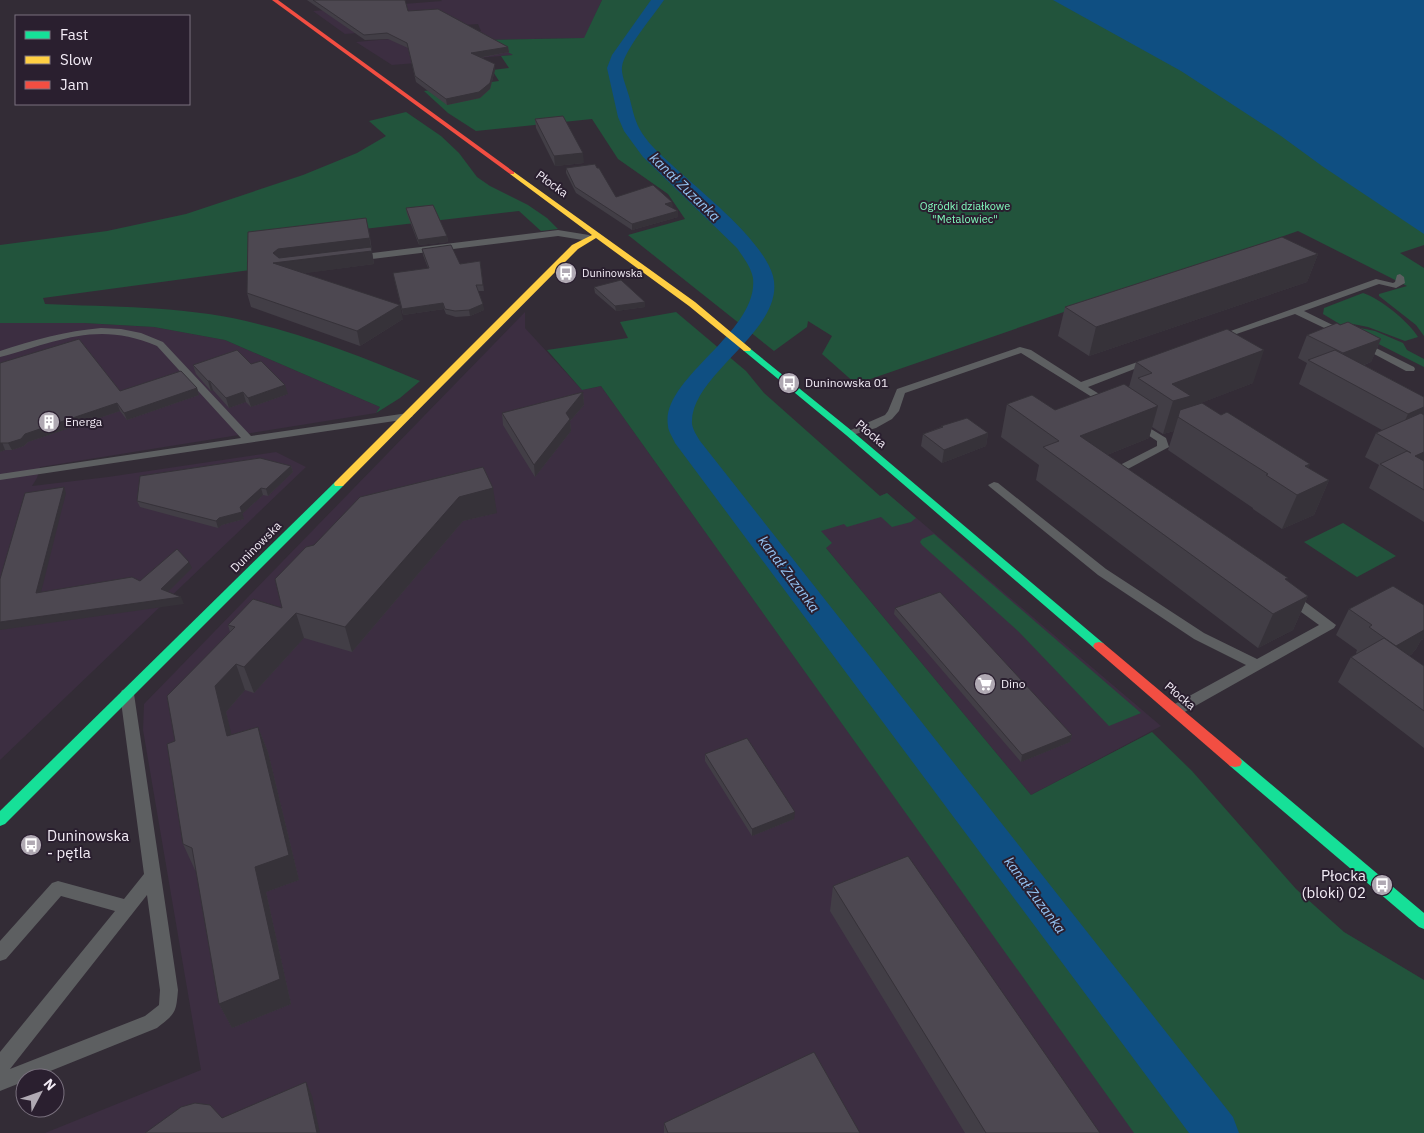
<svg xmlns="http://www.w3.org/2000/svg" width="1424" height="1133" font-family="'IBM Plex Sans',sans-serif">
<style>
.built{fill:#3c2e41}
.green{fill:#22543c}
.water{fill:#0f4f82}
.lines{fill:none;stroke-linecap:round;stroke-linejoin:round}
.canal{fill:#0f4f82;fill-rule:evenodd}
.lane{fill:#5d5f61;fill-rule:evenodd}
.fast{fill:#16e098;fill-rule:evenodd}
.slow{fill:#ffcf43;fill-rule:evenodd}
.jam{fill:#f24e42;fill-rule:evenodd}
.wall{fill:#423e46}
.shaded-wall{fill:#363239}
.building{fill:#4d4851;stroke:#363239}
.labels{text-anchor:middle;stroke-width:4;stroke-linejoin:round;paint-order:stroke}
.far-park-label{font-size:11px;fill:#82fbbd;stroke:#2a1f2f}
.far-poi-label{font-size:11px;fill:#f3ecf6;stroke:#2a1f2f;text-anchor:start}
.street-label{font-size:12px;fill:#f3ecf6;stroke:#2a1f2f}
.poi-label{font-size:12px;fill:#f3ecf6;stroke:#2a1f2f;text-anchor:start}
.water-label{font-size:14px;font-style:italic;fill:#94c4f4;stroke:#2a1f2f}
.near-poi-label{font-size:15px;fill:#f3ecf6;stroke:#2a1f2f;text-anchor:start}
</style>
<rect width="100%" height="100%" fill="#332c36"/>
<g class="built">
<polygon points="441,0 602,0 585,38 488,40 514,55 392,65 356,42 481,31 478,24 345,34 313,11 442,1"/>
<polygon points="525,312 525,328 582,390 601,386 1135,1133 45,1133 201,1070 143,730 144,704"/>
<polygon points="0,323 84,323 154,327 225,340 380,407 376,413 40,467 37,478 32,486 108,477 276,452 306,467 0,760"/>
<polygon points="887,493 1161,726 1031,795 807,525"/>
</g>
<g class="green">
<polygon points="602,0 1424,0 1424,245 1400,253 1424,268 1424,336 1416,325 1379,296 1379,294 1407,286 1298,231 856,384 822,354 832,336 808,321 807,327 774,351 628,235 685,219 668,194 618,159 592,119 476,131 448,113 424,91 499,81 492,70 509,68 501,56 513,55 486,40 584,38"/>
<path d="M 406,112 L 441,136 L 459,153 L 477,177 L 490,186 L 528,205 L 547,218 L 558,229 L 541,231 L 519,211 L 251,242 L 250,270 L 43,298 L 45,304 C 112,307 181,306 246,321 C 307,335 363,357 420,381 L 400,398 L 376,413 L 380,407 L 225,340 L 154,327 L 84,323 L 0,323 L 0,245 L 107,231 L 186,214 L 303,175 L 357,153 L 386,136 L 369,121 Z"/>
<path d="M 1363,293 C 1380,298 1409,322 1418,337 L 1405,341 L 1368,327 L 1353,324 L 1343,326 L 1323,314 L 1324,308 Z"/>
<polygon points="676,312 746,371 764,393 880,496 887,493 916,518 911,522 892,527 881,517 847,527 844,524 821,531 832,543 826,548 1031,795 1152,732 1192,771 1296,889 1344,932 1424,980 1424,1133 1134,1133 601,386 582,390 547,350 628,338 620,322"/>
<polygon points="1355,327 1375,331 1403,343 1407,350 1424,359 1424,367 1349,329"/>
<polygon points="1343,523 1396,556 1357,577 1304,542"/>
<polygon points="934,534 1141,713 1109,726 1019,632 922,545 920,542 922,539"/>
</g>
<polygon class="water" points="1053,0 1424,0 1424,234 1322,166 1281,136 1181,71"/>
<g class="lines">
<path class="canal" d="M 651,0 L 664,0 C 654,15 624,50 622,67 C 621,75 627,88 629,96 C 632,107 634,118 639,128 C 647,143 660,154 672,165 C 700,191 763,240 773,276 C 787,330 689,374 692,424 C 693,430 697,436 700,441 L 1233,1117 L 1239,1133 L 1189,1133 L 675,443 C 673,438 668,431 668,426 C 660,378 759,333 753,278 C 751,267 743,257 737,248 L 643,157 L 624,131 L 618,117 L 607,68 L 612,55 Z"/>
<g class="lane">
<polygon points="558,230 589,235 593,238 589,241 558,236 356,261 352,258 356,255"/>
<polygon points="1400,274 1404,277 1405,283 1396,288 1379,284 1304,311 1345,331 1345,335 1339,335 1295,314 1219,340 1213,340 1211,338 1376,279 1393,283 1395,282 1397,275"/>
<path d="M 101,328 L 121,329 L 141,333 L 163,342 L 251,436 L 408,413 L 413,416 L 408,419 L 0,480 L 0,474 L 241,438 L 157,346 C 97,320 57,342 0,357 L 0,351 C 33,340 66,331 101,328 Z"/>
<polygon points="1362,341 1414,367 1415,369 1414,371 1406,371 1359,346 1357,344"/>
<polygon points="1020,347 1031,350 1081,382 1146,359 1154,359 1155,361 1088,387 1112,402 1113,404 1108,407 1021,353 905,393 899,411 892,419 876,428 849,436 844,433 885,415 888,411 897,389"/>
<polygon points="1138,421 1166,438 1169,447 1124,471 1128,477 1126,479 1118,479 1112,470 1114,468 1157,446 1157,441 1134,426 1133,424"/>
<polygon points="994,482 998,483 1106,569 1204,633 1257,659 1319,625 1286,601 1285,598 1286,595 1296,595 1336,625 1334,628 1181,714 1176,715 1171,714 1169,710 1171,706 1246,665 1194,639 1098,575 990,487 988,485"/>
<path d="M 127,689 L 132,690 L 134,694 L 178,990 C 176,1013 176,1013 157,1028 L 33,1078 L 25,1078 L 25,1081 L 0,1091 L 0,1052 L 115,911 L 61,896 L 6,959 L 0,961 L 0,941 L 52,883 L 58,881 L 124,899 L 144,874 L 120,694 L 122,690 ZM 147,895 L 160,990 L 159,1005 L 145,1016 L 10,1069 Z"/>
</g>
<g class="fast">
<polygon points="747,346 852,431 1103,643 1105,646 1103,649 1095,649 846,435 744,351 743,349"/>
<polygon points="339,481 344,484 343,486 5,824 0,826 0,811 335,482"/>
<polygon points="1235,757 1240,758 1424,913 1424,929 1419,927 1230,766 1228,762 1230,758"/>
</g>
<polygon class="slow" points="510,172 514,172 695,302 751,349 750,351 744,351 689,306 596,238 578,249 343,486 335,486 334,484 335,482 572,245 592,235 510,174"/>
<g class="jam">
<polygon points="272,0 278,0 514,172 514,174 510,174"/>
<polygon points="1099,642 1103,643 1240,758 1242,762 1240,766 1235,767 1230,766 1095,649 1093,646 1095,643"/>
</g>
</g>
<g class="wall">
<polygon points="307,0 405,0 408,11 508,47 509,52 480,58 495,64 495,70 490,89 480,98 447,105 416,82 408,48 388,39 365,40"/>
<polygon points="535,119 584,163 555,166 536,128"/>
<polygon points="566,168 616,197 673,207 671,208 678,211 678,217 632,230 576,193 566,173"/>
<polygon points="406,208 447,236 448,242 419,245 407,214"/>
<polygon points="369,231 374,264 304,273 403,319 360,346 251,307 247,293"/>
<polygon points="422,249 460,264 480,261 484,291 478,291 484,310 470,316 456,317 446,314 444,309 403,315 394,278 428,268 423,255"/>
<polygon points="1318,254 1307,282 1089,356 1058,336 1065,307"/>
<polygon points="594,287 645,307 616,311 595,293"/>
<polygon points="1340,325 1381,339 1371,362 1364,365 1424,397 1424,522 1369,488 1379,465 1365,457 1376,433 1382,430 1299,384 1307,363 1298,358 1307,335"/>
<polygon points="1136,362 1253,383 1190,407 1221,415 1310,464 1308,468 1329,480 1314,515 1282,529 1253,509 1253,508 1168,450 1174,431 1163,434 1152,427 1149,438 1107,455 1308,596 1293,630 1258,648 1036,480 1039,465 1001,437 1007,404 1055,410 1129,387"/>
<polygon points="0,363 120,391 197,388 199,395 127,420 120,411 28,442 24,446 12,450 5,450 0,452"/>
<polygon points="251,364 288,394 251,407 246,402 229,408 213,390 211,391 196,374 193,365"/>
<polygon points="583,392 584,405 570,421 571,431 535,477 503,425 502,413"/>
<polygon points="941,426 988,433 986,446 942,463 921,446 923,434 941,427"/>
<polygon points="291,466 293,472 268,496 263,495 242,514 244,519 222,525 218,528 140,507 137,501"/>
<polygon points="497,513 463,521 352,652 304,638 254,693 245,690 226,712 231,735 258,727 268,752 299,880 266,892 291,1004 232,1028 219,1004 196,870 195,870 183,844 175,741 230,632 228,625 282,608 306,547"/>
<polygon points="895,608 1072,735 1070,742 1021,762 894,614"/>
<polygon points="1349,609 1424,639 1421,640 1416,649 1414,651 1412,654 1409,656 1424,666 1424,748 1338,682 1351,657 1357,654 1356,653 1357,650 1336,635"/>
<polygon points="705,754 794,819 752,836 705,761"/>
<polygon points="833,886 1100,1133 965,1133 830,911"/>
<polygon points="664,1123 860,1133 664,1133"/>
</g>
<g class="shaded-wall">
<polygon points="508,47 509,52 472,59 471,53"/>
<polygon points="495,64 495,70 490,89 480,98 447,105 446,99"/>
<polygon points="583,153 584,163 555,166 554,156"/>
<polygon points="672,202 673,207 665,210 665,204"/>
<polygon points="678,211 678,217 632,230 632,224"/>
<polygon points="366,218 374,264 277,277 273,263 273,253 278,249"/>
<polygon points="447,236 448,242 419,245 418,240"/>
<polygon points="1318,254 1307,282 1089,356 1096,327"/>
<polygon points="645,302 645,307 616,311 615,306"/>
<polygon points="443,303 444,309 403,315 402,309"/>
<polygon points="483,304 484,310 470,316 469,310"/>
<polygon points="400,305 403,319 360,346 357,331"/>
<polygon points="1381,339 1371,362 1336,375 1343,353"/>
<polygon points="1264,350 1253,383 1180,411 1174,431 1163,434 1173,401 1172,384"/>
<polygon points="208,381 210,381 213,390 211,391"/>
<polygon points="285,385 288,394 251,407 248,398"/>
<polygon points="197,388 199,395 127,420 124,413"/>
<polygon points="243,392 246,402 229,408 226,398"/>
<polygon points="583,392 584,405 570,421 571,431 535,477 534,465 566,413"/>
<polygon points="117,403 120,411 28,442 24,446 12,450 8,443 25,434"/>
<polygon points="1158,406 1149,438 1072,469 1080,436"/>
<polygon points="1424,407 1424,424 1397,438 1408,414"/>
<polygon points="988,433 986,446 942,463 944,450"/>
<polygon points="2,442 5,450 0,452 0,443"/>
<polygon points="1424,452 1424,471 1415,456"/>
<polygon points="1310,464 1297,494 1329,480 1314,515 1282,529 1297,495 1305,466"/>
<polygon points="291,466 293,472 268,496 266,489"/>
<polygon points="64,487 66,493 39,600 36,593"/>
<polygon points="261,488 263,495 242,514 240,507"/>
<polygon points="493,488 497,513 463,521 352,652 345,627 459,497"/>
<polygon points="242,512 244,519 222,525 218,528 216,521 219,518"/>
<polygon points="189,562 192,568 164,596 161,589"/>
<polygon points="1308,596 1293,630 1258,648 1273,614"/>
<polygon points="181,597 184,604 0,630 0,622"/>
<polygon points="296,613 304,638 254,693 244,667"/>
<polygon points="1424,624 1424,638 1421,640 1416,649 1414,651 1412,654 1382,672 1396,646"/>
<polygon points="236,664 245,690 226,712 238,761 227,736 215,686"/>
<polygon points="258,727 268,752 299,880 266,892 291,1004 232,1028 219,1004 255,867"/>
<polygon points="1072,735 1070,742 1021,762 1022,755"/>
<polygon points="795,812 794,819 752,836 752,829"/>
<polygon points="306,1082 312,1096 320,1133 317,1133"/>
</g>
<g class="building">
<polygon points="313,0 405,0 408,11 438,9 508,47 471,53 495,64 490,83 479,92 446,99 415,76 407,43 387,33 364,35"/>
<polygon points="563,116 583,153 554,156 535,119"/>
<polygon points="595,164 597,168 599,168 616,197 653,185 672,202 665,204 678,211 632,224 575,187 566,168"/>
<polygon points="433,205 447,236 418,240 406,208"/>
<polygon points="366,218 370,238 278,249 273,253 279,258 371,247 372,251 273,263 400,305 357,331 247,293 248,232"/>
<polygon points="1282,237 1318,254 1096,327 1065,307"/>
<polygon points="451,245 460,264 480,261 483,285 476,285 483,304 469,310 455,311 445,309 443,303 402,309 393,273 429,268 422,249"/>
<polygon points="621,280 645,302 615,306 594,287"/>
<polygon points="1348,322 1381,339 1343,353 1307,335 1337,323 1340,325"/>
<polygon points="1227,329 1264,350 1172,384 1191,396 1173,401 1138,378 1152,373 1136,362"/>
<polygon points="79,339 120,391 181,371 197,388 124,413 117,403 25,434 21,439 8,443 0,443 0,363"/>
<polygon points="237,350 251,364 261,361 285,385 248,398 243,392 226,398 210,381 208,381 193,365"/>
<polygon points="1335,350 1424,397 1424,407 1408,414 1308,360"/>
<polygon points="1124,384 1158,406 1080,436 1288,578 1285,579 1308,596 1273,614 1043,447 1059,441 1007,404 1032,395 1055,410"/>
<polygon points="583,392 566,413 570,419 534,465 502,413"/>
<polygon points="1202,403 1221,415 1227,412 1310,464 1305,466 1329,480 1297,495 1266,475 1268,474 1178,417 1180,410"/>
<polygon points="1421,413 1424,415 1424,452 1415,456 1424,461 1424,490 1380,464 1407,451 1411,453 1376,433"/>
<polygon points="967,418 988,433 944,450 923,434 943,427 941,426"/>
<polygon points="260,458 291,466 266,489 261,488 240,507 242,512 219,518 216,521 137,501 140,476"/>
<polygon points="483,467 493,488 459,497 345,627 296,613 244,667 236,664 215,686 227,736 258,727 289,855 255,867 280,979 219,1004 192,848 183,844 167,744 175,741 167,696 235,627 228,625 253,599 282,608 275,579 306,547 314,545 360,497"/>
<polygon points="64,487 36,593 132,577 140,581 177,549 189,562 161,589 181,597 0,622 0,579 25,493"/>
<polygon points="1393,586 1424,605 1424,630 1396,646 1369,627 1372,625 1349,609"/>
<polygon points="940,592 1072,735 1022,755 895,608"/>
<polygon points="1384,638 1424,666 1424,711 1351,657"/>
<polygon points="747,738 795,812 752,829 705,754"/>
<polygon points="908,856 1100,1133 986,1133 833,886"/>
<polygon points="814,1052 860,1133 668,1133 664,1123"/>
<polygon points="306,1082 317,1133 145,1133 181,1107 195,1103 210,1105 222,1118"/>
</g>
<defs>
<g id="bus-disc" transform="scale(1.125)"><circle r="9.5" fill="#b0a9b3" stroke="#2a1f2f"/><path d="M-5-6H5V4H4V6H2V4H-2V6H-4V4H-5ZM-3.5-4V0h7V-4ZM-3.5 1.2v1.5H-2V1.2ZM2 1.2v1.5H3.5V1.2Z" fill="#fff"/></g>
<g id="building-disc" transform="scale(1.125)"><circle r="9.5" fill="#b0a9b3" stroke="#2a1f2f"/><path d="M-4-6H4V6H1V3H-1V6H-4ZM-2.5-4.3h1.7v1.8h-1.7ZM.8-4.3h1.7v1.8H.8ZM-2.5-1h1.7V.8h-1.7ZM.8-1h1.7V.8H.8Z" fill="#fff"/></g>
<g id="supermarket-disc" transform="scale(1.125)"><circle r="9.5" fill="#b0a9b3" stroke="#2a1f2f"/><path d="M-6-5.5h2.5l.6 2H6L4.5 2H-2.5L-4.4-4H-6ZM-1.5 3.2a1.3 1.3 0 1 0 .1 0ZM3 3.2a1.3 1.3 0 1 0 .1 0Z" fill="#fff"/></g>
</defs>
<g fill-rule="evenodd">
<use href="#bus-disc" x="566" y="273"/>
<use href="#bus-disc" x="789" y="383"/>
<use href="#building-disc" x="49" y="422"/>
<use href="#supermarket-disc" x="985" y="684"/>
<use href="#bus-disc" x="31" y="845"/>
<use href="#bus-disc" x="1382" y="885"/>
</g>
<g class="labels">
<g class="far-park-label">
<text x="965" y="210">Ogródki działkowe<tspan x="965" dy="13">"Metalowiec"</tspan></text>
</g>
<g class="far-poi-label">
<text x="582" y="277">Duninowska</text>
</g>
<g class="street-label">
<text transform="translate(552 184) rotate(36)" y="4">Płocka</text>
<text transform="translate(871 434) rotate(40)" y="4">Płocka</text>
<text transform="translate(256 547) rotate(-45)" y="4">Duninowska</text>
<text transform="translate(1180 696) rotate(40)" y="4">Płocka</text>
</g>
<g class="poi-label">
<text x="805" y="387">Duninowska 01</text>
<text x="65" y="426">Energa</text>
<text x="1001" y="688">Dino</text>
</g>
<g class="water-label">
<text transform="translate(685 187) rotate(44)" y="5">kanał Zuzanka</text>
<text transform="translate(789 574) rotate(53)" y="5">kanał Zuzanka</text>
<text transform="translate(1035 895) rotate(53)" y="5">kanał Zuzanka</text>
</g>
<g class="near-poi-label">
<text x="47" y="841">Duninowska<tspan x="47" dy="17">- pętla</tspan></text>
<text x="1366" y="881" text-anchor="end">Płocka<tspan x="1366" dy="17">(bloki) 02</tspan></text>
</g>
</g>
<rect x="15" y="15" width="175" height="90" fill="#2a1f2f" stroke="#7a717f"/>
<rect x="25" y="31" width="25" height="8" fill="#16e098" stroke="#7a717f"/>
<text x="60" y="40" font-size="15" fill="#f3ecf6">Fast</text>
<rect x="25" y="56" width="25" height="8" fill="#ffcf43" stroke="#7a717f"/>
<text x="60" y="65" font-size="15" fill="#f3ecf6">Slow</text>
<rect x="25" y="81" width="25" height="8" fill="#f24e42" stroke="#7a717f"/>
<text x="60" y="90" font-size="15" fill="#f3ecf6">Jam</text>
<g transform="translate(40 1093) rotate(49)"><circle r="24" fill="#2a1f2f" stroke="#7a717f"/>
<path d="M0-4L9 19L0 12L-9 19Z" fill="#b0a9b3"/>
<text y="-8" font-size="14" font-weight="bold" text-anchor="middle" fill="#f3ecf6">N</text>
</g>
</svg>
